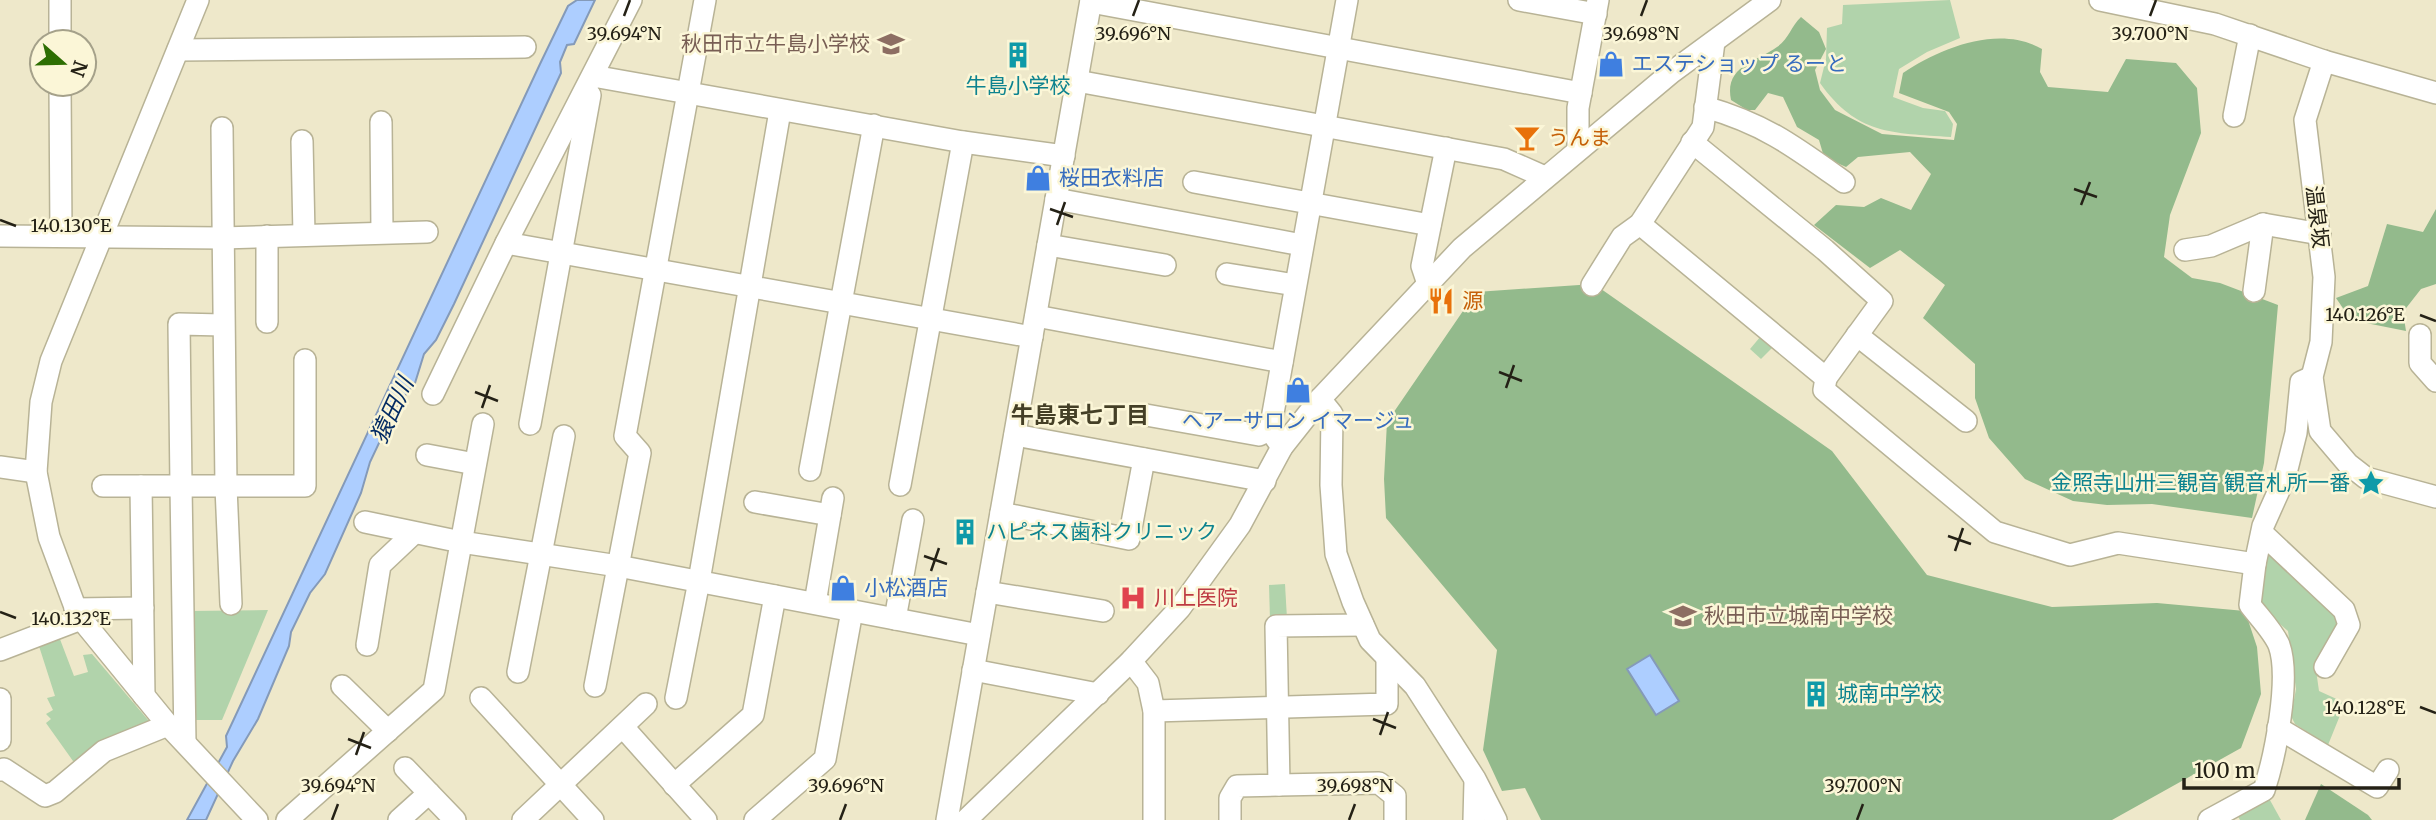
<svg xmlns="http://www.w3.org/2000/svg" width="2436" height="820" font-family="Merriweather,'Noto Sans JP',serif">
<style>
.green{fill:#b1d3ab}
.forest{fill:#93ba8c}
.water{fill:#adceff;stroke:#849ab9;stroke-width:2}
.lines{fill:none;stroke-linecap:round;stroke-linejoin:round}
.minor-casing{stroke:#b8b396;stroke-width:24}
.minor{stroke:#fff;stroke-width:21}
.ticks{fill:none;stroke:#242116;stroke-width:2.5}
.labels{text-anchor:middle;stroke-width:5;stroke-linejoin:round;paint-order:stroke}
.education-label{font-size:21px;fill:#785e54;stroke:#fbf6d7;text-anchor:end}
.shop-label{font-size:21px;fill:#366cbe;stroke:#fbf6d7;text-anchor:start}
.culture-label{font-size:21px;fill:#0d838f;stroke:#fbf6d7;text-anchor:start}
.food-label{font-size:21px;fill:#c56008;stroke:#fbf6d7;text-anchor:start}
.street-label{font-size:21px;fill:#242116;stroke:#fbf6d7}
.health-label{font-size:21px;fill:#be3a42;stroke:#fbf6d7;text-anchor:start}
.water-label{font-size:23px;font-style:italic;fill:#042c64;stroke:#fbf6d7}
.neighbourhood-label{font-size:23px;font-weight:bold;fill:#443f26;stroke:#fbf6d7}
.ticks-label{font-size:18px;text-anchor:middle;fill:#242116;stroke:#fbf6d7;stroke-width:5;stroke-linejoin:round;paint-order:stroke}
</style>
<rect width="100%" height="100%" fill="#eee8ca"/>
<g class="green">
<path d="M 1950,0 L 1960,38 L 1927,52 L 1899,69 L 1893,97 L 1923,108 L 1945,111 L 1953,124 L 1951,137 C 1892,133 1857,135 1820,83 L 1826,59 L 1827,28 L 1842,24 L 1843,5 Z"/>
<polygon points="1761,336 1773,347 1761,359 1750,349"/>
<polygon points="2266,548 2335,608 2341,626 2316,670 2319,691 2341,701 2343,708 2328,745 2295,724 2291,716 2296,689 2288,631 2261,608 2258,600"/>
<polygon points="1285,584 1287,619 1270,620 1269,585"/>
<polygon points="268,610 222,720 189,720 189,611"/>
<polygon points="58,634 74,676 88,672 83,655 92,654 154,727 80,764 73,761 46,723 51,719 46,714 53,710 47,698 55,696 38,643"/>
<polygon points="2266,793 2281,820 2240,820 2233,807"/>
</g>
<g class="forest">
<path d="M 1801,17 L 1819,32 L 1826,49 L 1815,70 L 1820,90 L 1835,110 L 1882,134 L 1954,140 L 1957,124 L 1949,112 L 1899,93 L 1903,73 C 1940,48 1999,24 2042,49 L 2040,72 L 2048,87 L 2108,92 L 2126,59 L 2176,63 L 2197,88 L 2201,133 L 2170,215 L 2164,257 L 2192,278 L 2220,283 L 2278,305 L 2264,463 L 2252,518 L 2152,504 L 2107,505 L 2073,501 L 2025,479 L 1989,438 L 1975,398 L 1975,364 L 1923,318 L 1945,285 L 1900,250 L 1870,268 L 1814,225 L 1836,205 L 1864,207 L 1881,198 L 1911,210 L 1931,174 L 1910,152 L 1858,157 L 1846,167 L 1824,157 L 1819,140 L 1797,127 L 1783,97 L 1768,93 L 1755,110 L 1747,110 L 1731,100 C 1724,66 1756,62 1777,47 C 1789,39 1791,26 1801,17 Z"/>
<polygon points="2436,209 2436,284 2421,289 2403,312 2406,331 2351,320 2336,298 2368,286 2387,224 2423,232"/>
<polygon points="1594,284 1832,451 1927,575 2052,607 2157,603 2245,611 2257,647 2261,694 2241,748 2112,820 1541,820 1525,788 1502,791 1483,750 1497,650 1386,518 1384,479 1387,422 1476,292"/>
<polygon points="2321,784 2368,815 2372,820 2305,820"/>
</g>
<g class="water">
<polygon points="577,0 595,0 574,44 567,45 560,62 561,73 454,304 436,340 424,354 415,383 396,407 370,462 361,493 325,574 310,593 291,632 289,646 258,719 233,761 206,820 187,820 227,747 226,736 540,64 568,6"/>
<polygon points="1650,655 1679,701 1656,715 1627,669"/>
</g>
<g class="lines">
<g class="minor-casing">
<g id="minor">
<polyline points="60,0 60,42"/>
<polyline points="198,0 51,361 41,402 36,472 49,537 78,615 168,725 257,820"/>
<polyline points="1519,0 1596,14"/>
<polyline points="2100,0 2215,24 2324,61 2436,93"/>
<polyline points="1091,2 1581,93"/>
<polyline points="178,50 525,47"/>
<polyline points="2324,61 2305,120 2324,277 2321,342 2312,377 2320,431 2348,464 2366,478 2436,497"/>
<polyline points="593,76 963,142 1064,156"/>
<polyline points="1077,81 1504,159 1545,177"/>
<polyline points="60,84 61,236"/>
<path d="M 1705,107 C 1765,124 1795,147 1844,182"/>
<polyline points="2234,116 2250,35"/>
<polyline points="381,122 382,232"/>
<polyline points="222,128 226,487 231,604"/>
<polyline points="302,141 304,235"/>
<polyline points="1692,142 1825,250 1882,301 1826,378"/>
<polyline points="1578,149 1578,108 1598,0"/>
<polyline points="1194,182 1430,225"/>
<polyline points="1056,199 1302,245"/>
<path d="M 1640,224 L 1826,378 L 1824,390 L 1995,532 L 2070,555 L 2118,543 L 2255,564 L 2250,605 C 2259,617 2273,631 2279,645 C 2291,678 2275,757 2264,790 L 2209,820"/>
<polyline points="0,236 222,238 427,232"/>
<polyline points="506,243 1032,337"/>
<polyline points="1048,245 1165,265"/>
<polyline points="2185,250 2211,246 2263,224 2320,234"/>
<polyline points="1227,274 1295,285"/>
<polyline points="1428,284 1422,266 1446,148"/>
<polyline points="1592,285 1622,237 1640,224 1703,127 1714,42"/>
<polyline points="2254,291 2263,224"/>
<polyline points="1036,316 1282,362"/>
<polyline points="267,322 267,236"/>
<polyline points="1857,335 1966,421"/>
<polyline points="2420,335 2420,363 2436,381"/>
<polyline points="433,394 506,243 631,0"/>
<polyline points="1320,399 1332,414 1331,485 1336,554 1353,602 1370,640 1415,686 1475,779 1496,820"/>
<polyline points="1146,415 1259,435 1270,430"/>
<polyline points="530,424 590,95"/>
<polyline points="1015,435 1265,481"/>
<polyline points="1282,447 1270,430 1347,0"/>
<polyline points="427,455 475,464"/>
<polyline points="0,467 36,472"/>
<polyline points="810,470 874,125"/>
<polyline points="900,485 963,142"/>
<polyline points="103,486 181,486 179,324 223,325"/>
<polyline points="141,486 144,696"/>
<polyline points="755,502 830,515"/>
<polyline points="1001,513 1129,539 1144,459"/>
<polyline points="365,522 461,542 618,566 979,635"/>
<polyline points="2262,533 2344,610 2349,625 2325,667"/>
<polyline points="2255,564 2263,526 2285,477 2296,433 2301,382 2312,377"/>
<polyline points="987,592 1103,611"/>
<polyline points="815,603 833,498"/>
<polyline points="75,609 143,608"/>
<polyline points="895,619 913,520"/>
<polyline points="367,645 380,565 414,533"/>
<polyline points="0,650 81,619"/>
<polyline points="1131,661 1148,683 1154,711 1154,820"/>
<polyline points="973,670 1098,694"/>
<polyline points="518,672 564,436"/>
<polyline points="342,686 388,731"/>
<polyline points="595,686 640,453 625,436 705,0"/>
<polyline points="481,698 593,820"/>
<polyline points="676,698 699,581 780,111"/>
<polyline points="0,699 0,740"/>
<polyline points="1154,711 1387,704 1387,659"/>
<polyline points="623,727 706,820"/>
<polyline points="2278,728 2377,787 2388,770"/>
<polyline points="185,742 181,486 305,486 305,360"/>
<polyline points="405,768 429,793"/>
<polyline points="0,770 4,769 45,796 55,792 104,751 168,725"/>
<polyline points="674,785 753,715 775,596"/>
<polyline points="1279,785 1379,783 1395,796 1395,820"/>
<polyline points="287,820 434,690 483,424"/>
<polyline points="399,820 429,793 455,820"/>
<polyline points="523,820 646,704"/>
<polyline points="755,820 825,759 852,611"/>
<polyline points="947,820 1091,0"/>
<polyline points="966,820 1131,661 1180,608 1240,525 1282,447 1320,399 1462,248 1672,72 1770,0"/>
<polyline points="1230,820 1230,798 1237,786 1279,785 1276,626 1363,625"/>
<polyline points="1474,820 1475,781"/>
</g>
</g>
<use href="#minor" class="minor"/>
</g>
<path class="ticks" d="M 624,16 L 630,0M 1133,16 L 1139,0M 1641,16 L 1647,0M 2150,16 L 2156,0M 2074,189 L 2097,197M 2081,205 L 2090,182M 1050,209 L 1073,217M 0,220 L 16,226M 1057,225 L 1065,202M 2420,315 L 2436,321M 1499,372 L 1522,381M 1506,388 L 1514,365M 475,392 L 498,401M 482,408 L 490,385M 1948,536 L 1971,544M 1955,551 L 1963,528M 924,556 L 947,564M 931,571 L 939,548M 0,612 L 16,618M 2420,707 L 2436,713M 1373,719 L 1396,728M 1380,735 L 1388,712M 348,739 L 371,748M 356,755 L 364,732M 332,820 L 338,804M 840,820 L 846,804M 1349,820 L 1355,804M 1857,820 L 1863,804"/>
<defs>
<g id="school-bare" transform="scale(2.1)"><path d="M0-5L7-2L0 1L-7-2ZM-4 1L0 2.5L4 1V4Q0 6-4 4Z" fill="#8d6e63" stroke="#fbf6d7" stroke-width="2.5" paint-order="stroke"/></g>
<g id="building-bare" transform="scale(2.1)"><path d="M-4-6H4V6H1V3H-1V6H-4ZM-2.5-4.3h1.7v1.8h-1.7ZM.8-4.3h1.7v1.8H.8ZM-2.5-1h1.7V.8h-1.7ZM.8-1h1.7V.8H.8Z" fill="#0f9aa8" stroke="#fbf6d7" stroke-width="2.5" paint-order="stroke"/></g>
<g id="shop-bare" transform="scale(2.1)"><path d="M-5-2.5h2.3a2.7 3.5 0 0 1 5.4 0H5L5.5 6h-11ZM-1.5-2.5h3a1.5 2.3 0 0 0-3 0Z" fill="#3f7fe0" stroke="#fbf6d7" stroke-width="2.5" paint-order="stroke"/></g>
<g id="bar-bare" transform="scale(2.1)"><path d="M-6-5H6L.8 .8V4.5H3.5V6h-7V4.5H-.8V.8Z" fill="#e8710a" stroke="#fbf6d7" stroke-width="2.5" paint-order="stroke"/></g>
<g id="restaurant-bare" transform="scale(2.1)"><path d="M-5-6h1v4h1v-4h1v4h1v-4h1v5L-1.5 .5V6h-2V.5L-5-1ZM5-6V6H3V1.5H1.5Q1.5-4 5-6Z" fill="#e8710a" stroke="#fbf6d7" stroke-width="2.5" paint-order="stroke"/></g>
<g id="sight-bare" transform="scale(2.1)"><path d="M0-6L1.8-2.2L6-1.7L2.9 1.2L3.7 5.4L0 3.3L-3.7 5.4L-2.9 1.2L-6-1.7L-1.8-2.2Z" fill="#0f9aa8" stroke="#fbf6d7" stroke-width="2.5" paint-order="stroke"/></g>
<g id="hospital-bare" transform="scale(2.1)"><path d="M-5-5h3v3.5h4V-5h3V5h-3V1.5h-4V5h-3Z" fill="#e0444e" stroke="#fbf6d7" stroke-width="2.5" paint-order="stroke"/></g>
</defs>
<g fill-rule="evenodd">
<use href="#school-bare" x="891" y="44"/>
<use href="#building-bare" x="1018" y="55"/>
<use href="#shop-bare" x="1611" y="64"/>
<use href="#bar-bare" x="1527" y="138"/>
<use href="#shop-bare" x="1038" y="178"/>
<use href="#restaurant-bare" x="1441" y="301"/>
<use href="#shop-bare" x="1298" y="390"/>
<use href="#sight-bare" x="2371" y="483"/>
<use href="#building-bare" x="965" y="532"/>
<use href="#shop-bare" x="843" y="588"/>
<use href="#hospital-bare" x="1133" y="598"/>
<use href="#school-bare" x="1683" y="616"/>
<use href="#building-bare" x="1816" y="694"/>
</g>
<g class="labels">
<g class="education-label">
<text x="870" y="51">秋田市立牛島小学校</text>
<text x="1704" y="623" text-anchor="start">秋田市立城南中学校</text>
</g>
<g class="shop-label">
<text x="1632" y="71">エステショップ るーと</text>
<text x="1059" y="185">桜田衣料店</text>
<text x="1298" y="428" text-anchor="middle">ヘアーサロン イマージュ</text>
<text x="864" y="595">小松酒店</text>
</g>
<g class="culture-label">
<text x="1018" y="93" text-anchor="middle">牛島小学校</text>
<text x="2350" y="490" text-anchor="end">金照寺山卅三観音 観音札所一番</text>
<text x="986" y="539">ハピネス歯科クリニック</text>
<text x="1837" y="701">城南中学校</text>
</g>
<g class="food-label">
<text x="1548" y="145">うんま</text>
<text x="1462" y="308">源</text>
</g>
<g class="street-label">
<text transform="translate(2317 217) rotate(83)" y="7">温泉坂</text>
</g>
<g class="health-label">
<text x="1154" y="605">川上医院</text>
</g>
<g class="water-label">
<text transform="translate(392 410) rotate(-65)" y="8">猿田川</text>
</g>
<g class="neighbourhood-label">
<text x="1080" y="423">牛島東七丁目</text>
</g>
</g>
<g class="ticks-label">
<text x="624" y="40">39.694°N</text>
<text x="1133" y="40">39.696°N</text>
<text x="1641" y="40">39.698°N</text>
<text x="2150" y="40">39.700°N</text>
<text x="71" y="232">140.130°E</text>
<text x="2365" y="321">140.126°E</text>
<text x="71" y="625">140.132°E</text>
<text x="2365" y="714">140.128°E</text>
<text x="338" y="792">39.694°N</text>
<text x="846" y="792">39.696°N</text>
<text x="1355" y="792">39.698°N</text>
<text x="1863" y="792">39.700°N</text>
</g>
<g transform="translate(63 63) rotate(110)"><circle r="33" fill="#fbf6d7" stroke="#a5a18a" stroke-width="2"/>
<path d="M0-5L12 26L0 18L-12 26Z" fill="#2d6e02"/>
<text y="-10" font-size="19" font-weight="bold" text-anchor="middle" fill="#242116">N</text>
</g>
<path d="M2184 778v10h215v-10" fill="none" stroke="#242116" stroke-width="3.5"/>
<text x="2194" y="778" font-size="21" fill="#242116" stroke="#fbf6d7" stroke-width="5" paint-order="stroke">100 m</text>
</svg>
